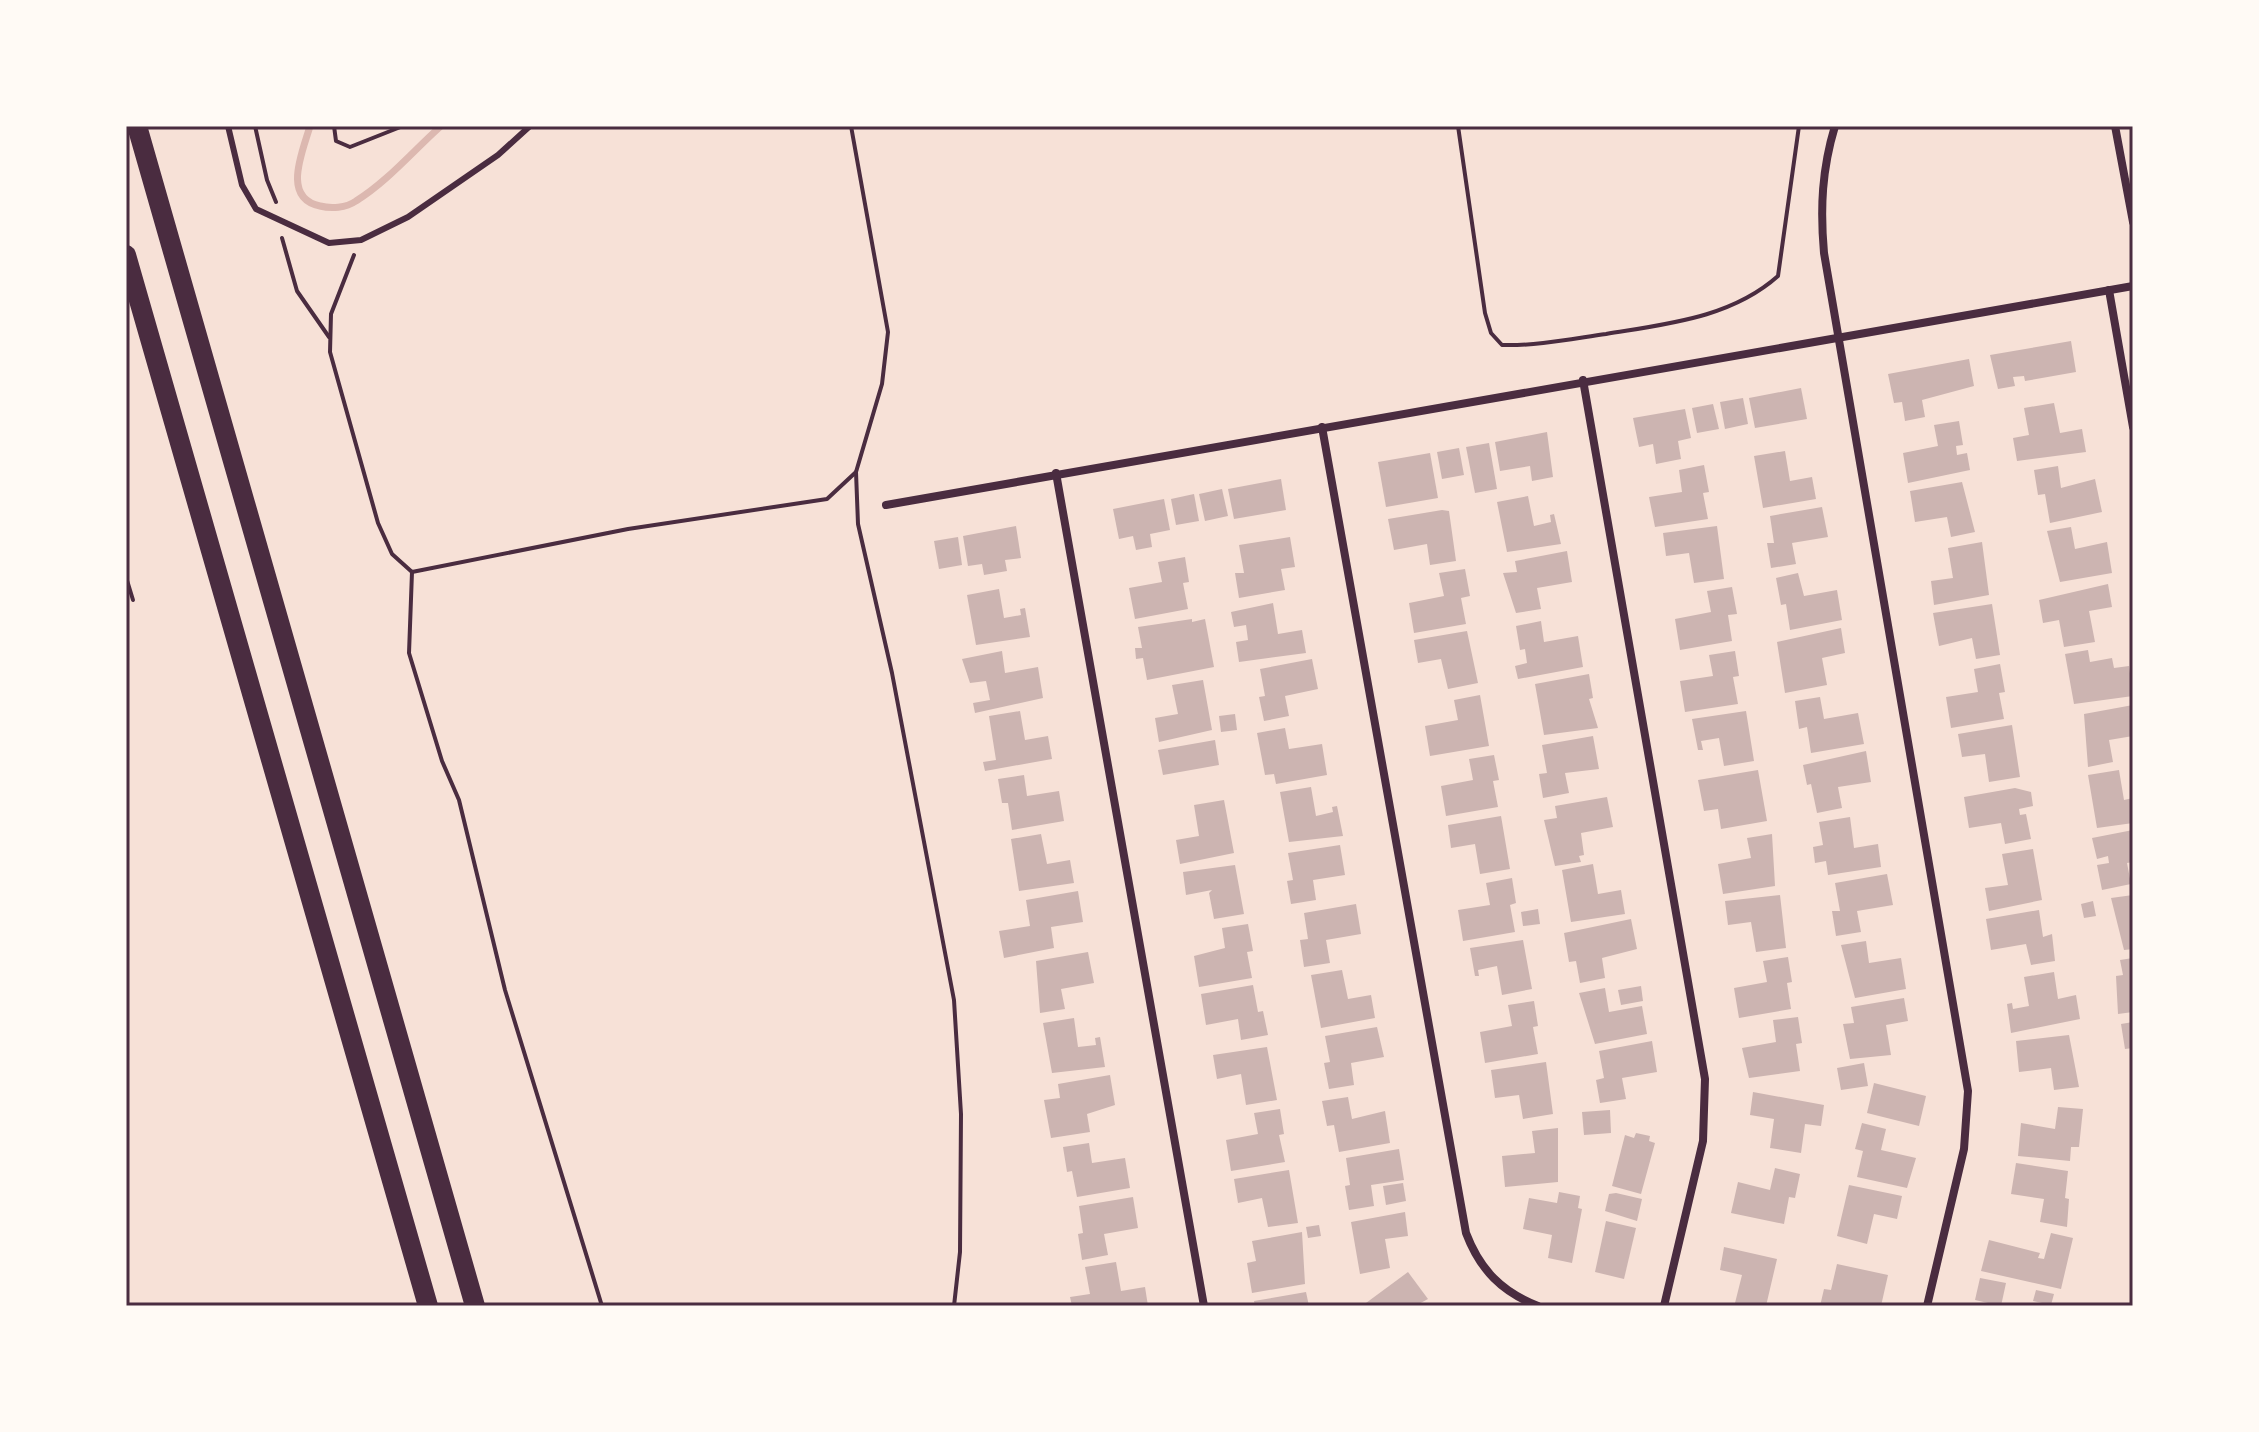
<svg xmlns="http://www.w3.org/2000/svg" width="2259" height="1432" font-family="'Source Sans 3',sans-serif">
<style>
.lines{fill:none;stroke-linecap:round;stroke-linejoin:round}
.stream{stroke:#dcb8b0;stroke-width:7}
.building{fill:#ccb4b1}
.path{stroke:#4a2c40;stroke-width:4}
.service{stroke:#4a2c40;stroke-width:6}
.minor{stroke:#4a2c40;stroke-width:8}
.primary{stroke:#4a2c40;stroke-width:20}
.neatline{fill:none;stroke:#4a2c40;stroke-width:3}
</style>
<rect width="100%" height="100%" fill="#f7e1d7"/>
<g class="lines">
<path class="stream" d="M 310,126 C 303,151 281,198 320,206 C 331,209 346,208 356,201 C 387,182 414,150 441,126"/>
</g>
<g class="building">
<polygon points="2071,341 2076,372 2025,381 2024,376 2013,377 2015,386 1998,389 1990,355"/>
<polygon points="1969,359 1974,386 1922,400 1925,417 1905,421 1902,402 1894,403 1888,374"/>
<polygon points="1801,388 1807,419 1755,428 1749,398"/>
<polygon points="1743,398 1748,424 1725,429 1720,402"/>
<polygon points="2054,403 2060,433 2082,429 2086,452 2017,461 2013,438 2029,435 2024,408"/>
<polygon points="1713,404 1719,429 1697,433 1692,408"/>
<polygon points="1685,409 1691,438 1678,441 1681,459 1656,464 1653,444 1639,447 1633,418"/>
<polygon points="1959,421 1963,445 1956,446 1957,455 1967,453 1970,470 1908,483 1903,453 1938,446 1934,425"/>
<polygon points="1547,432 1553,477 1532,481 1530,466 1500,471 1495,442"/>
<polygon points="1489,443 1497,489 1475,493 1466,447"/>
<polygon points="1459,448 1464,475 1442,479 1437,452"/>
<polygon points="1785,451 1790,481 1812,477 1816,499 1763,508 1754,456"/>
<polygon points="1430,453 1438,498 1386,507 1378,462"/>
<polygon points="1704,465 1709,492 1703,493 1708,519 1655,527 1649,497 1682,492 1679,470"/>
<polygon points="2058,466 2061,488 2095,479 2102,512 2050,523 2045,494 2038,495 2034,470"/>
<polygon points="1281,479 1286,510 1234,519 1228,489"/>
<polygon points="1962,482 1975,532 1951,537 1947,517 1915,522 1910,491"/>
<polygon points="1222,489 1228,516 1205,521 1199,494"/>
<polygon points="1194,494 1199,521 1176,525 1171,499"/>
<polygon points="1528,496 1534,526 1551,522 1550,515 1554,514 1561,544 1507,552 1497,502"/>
<polygon points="1164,499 1170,530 1150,534 1152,547 1136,550 1133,536 1119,539 1113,509"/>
<polygon points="1822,507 1828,537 1792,543 1796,564 1771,568 1767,543 1774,543 1770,516"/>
<polygon points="1442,510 1449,511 1456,561 1430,565 1427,544 1394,550 1388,519"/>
<polygon points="1016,526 1021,558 1005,560 1007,571 984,575 982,564 968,566 963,536"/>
<polygon points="1717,526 1724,579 1694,583 1689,553 1666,556 1663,533"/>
<polygon points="2071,527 2075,549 2107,542 2112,573 2060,582 2047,531"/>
<polygon points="958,537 962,565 939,569 934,541"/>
<polygon points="1290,537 1295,567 1281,569 1285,590 1239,598 1235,573 1244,573 1239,545"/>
<polygon points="1982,542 1989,595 1934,605 1931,581 1953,578 1948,548"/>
<polygon points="1567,551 1572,582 1537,588 1541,609 1516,613 1503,573 1517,572 1515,561"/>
<polygon points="1185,557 1189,582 1183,583 1188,609 1135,619 1129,588 1162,582 1158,562"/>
<polygon points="1465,569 1470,596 1461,598 1466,624 1414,633 1409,603 1444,596 1439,573"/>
<polygon points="1798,573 1804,596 1837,590 1842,620 1790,630 1786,604 1781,605 1776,578"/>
<polygon points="2108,584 2112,607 2089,611 2095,642 2064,647 2059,620 2043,623 2039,600"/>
<polygon points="1732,587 1737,614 1728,615 1732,641 1680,650 1675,619 1711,612 1707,591"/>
<polygon points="999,589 1004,618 1021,615 1020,609 1025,608 1030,637 976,645 967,595"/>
<polygon points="1273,603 1278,634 1302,630 1306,653 1239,662 1236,642 1248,640 1246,625 1234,627 1231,612"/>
<polygon points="1992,604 2000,655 1976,659 1972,638 1939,646 1933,613"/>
<polygon points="1192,619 1192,622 1205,619 1214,667 1147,680 1143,658 1136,659 1135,648 1142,648 1138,627"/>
<polygon points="1541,621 1544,642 1578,636 1583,667 1518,679 1515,666 1527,663 1525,649 1520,650 1516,626"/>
<polygon points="1841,628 1845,653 1822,658 1827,685 1785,693 1777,642"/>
<polygon points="1467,631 1478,683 1448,689 1441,659 1418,663 1414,640"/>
<polygon points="2088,650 2090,662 2112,658 2114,668 2129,666 2133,696 2074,704 2065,654"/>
<polygon points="1002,651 1005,673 1038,667 1043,698 975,713 973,703 990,700 986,681 970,683 962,659"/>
<polygon points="1735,651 1739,676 1733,677 1738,704 1685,712 1680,681 1713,676 1709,655"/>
<polygon points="1312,659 1318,689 1285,696 1289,716 1264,721 1259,697 1265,696 1260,669"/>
<polygon points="2000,664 2005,692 1999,693 2004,719 1951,728 1946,697 1978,692 1974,669"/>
<polygon points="1589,674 1593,698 1589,699 1598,728 1544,735 1535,684"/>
<polygon points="1203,680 1212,730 1159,742 1155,718 1178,714 1172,685"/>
<polygon points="1480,695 1489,746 1430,756 1425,726 1458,720 1454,700"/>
<polygon points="1820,697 1824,719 1858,713 1864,744 1811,753 1807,727 1799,729 1795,701"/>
<polygon points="2133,705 2133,736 2109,740 2113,762 2088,767 2084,714"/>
<polygon points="1020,711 1025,740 1048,736 1052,759 985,771 983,762 996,760 989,716"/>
<polygon points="1746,711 1754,761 1724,766 1719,738 1701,741 1703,750 1698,750 1692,719"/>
<polygon points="1235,714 1237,730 1221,732 1219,716"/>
<polygon points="2012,725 2020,777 1989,782 1985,754 1962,757 1958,734"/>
<polygon points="1285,728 1289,749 1322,744 1327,775 1276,784 1274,774 1265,775 1257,733"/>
<polygon points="1593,736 1599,769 1565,773 1569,793 1543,798 1539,774 1547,773 1542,745"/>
<polygon points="1215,740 1219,765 1163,775 1158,750"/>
<polygon points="1866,751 1871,782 1838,787 1842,808 1817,813 1811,784 1807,785 1803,765"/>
<polygon points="1494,755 1499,780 1493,781 1498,807 1446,816 1441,786 1473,780 1469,759"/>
<polygon points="1758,770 1767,821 1721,829 1718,809 1704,811 1698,780"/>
<polygon points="2119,770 2124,800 2133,798 2133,823 2097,828 2088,775"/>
<polygon points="1024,775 1027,796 1059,791 1064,821 1012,830 1008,803 1002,803 998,779"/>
<polygon points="1311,787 1316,816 1333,812 1332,807 1337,806 1343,836 1289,842 1280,792"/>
<polygon points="2015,788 2031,792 2033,806 2019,809 2020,815 2026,814 2031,839 2005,844 2001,823 1969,828 1964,797"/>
<polygon points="1607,797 1613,827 1581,833 1584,855 1579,856 1581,862 1555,866 1544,820 1557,818 1555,806"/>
<polygon points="1224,800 1234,853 1180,864 1176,840 1199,836 1194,805"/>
<polygon points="1501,816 1510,869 1480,874 1475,844 1451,848 1448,825"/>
<polygon points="1850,817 1854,848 1878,844 1881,867 1828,875 1826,861 1815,863 1813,847 1823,845 1819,822"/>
<polygon points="2133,830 2133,862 2127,863 2131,884 2102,890 2097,865 2109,863 2108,856 2097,859 2092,838"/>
<polygon points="1041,834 1047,864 1070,860 1074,883 1019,891 1011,839"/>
<polygon points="1772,834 1775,886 1723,894 1718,864 1751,858 1747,838"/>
<polygon points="1340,845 1345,875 1313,880 1316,900 1291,904 1287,881 1293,880 1288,853"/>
<polygon points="2033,849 2042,900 1989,911 1985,888 2008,885 2002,854"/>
<polygon points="1593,864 1598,894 1621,890 1625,914 1571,922 1562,870"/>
<polygon points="1235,865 1244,914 1214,919 1209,893 1212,890 1186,895 1183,872"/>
<polygon points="1887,874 1893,905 1857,911 1861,932 1836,936 1832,911 1840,911 1835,883"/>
<polygon points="1512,878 1516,903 1510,905 1515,932 1463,941 1458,910 1490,905 1486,883"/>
<polygon points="1078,891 1083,922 1051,927 1054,948 1004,958 999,931 1030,926 1026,900"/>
<polygon points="1780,895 1786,948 1756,952 1751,922 1728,925 1725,901"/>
<polygon points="2133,895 2133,949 2124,950 2111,898"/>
<polygon points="2093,901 2096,916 2084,918 2081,904"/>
<polygon points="1356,904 1361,934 1326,940 1330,963 1304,967 1300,940 1308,939 1304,913"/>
<polygon points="1538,909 1540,924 1523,926 1521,912"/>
<polygon points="2039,910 2043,937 2052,934 2055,961 2031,965 2026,944 1991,950 1986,919"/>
<polygon points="1631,919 1637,949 1602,958 1605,978 1580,983 1576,961 1569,962 1564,933"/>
<polygon points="1248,924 1253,951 1247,952 1252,978 1199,987 1194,956 1225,948 1222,928"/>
<polygon points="1523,940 1532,989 1502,995 1497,966 1478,970 1479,976 1475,976 1470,948"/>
<polygon points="1866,941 1869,963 1901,958 1906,989 1855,998 1841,945"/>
<polygon points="1088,952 1094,983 1061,989 1065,1009 1040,1013 1036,961"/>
<polygon points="1788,957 1792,982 1787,983 1791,1009 1739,1018 1734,988 1767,982 1763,961"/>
<polygon points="2133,958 2133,1012 2118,1014 2116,976 2123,975 2120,960"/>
<polygon points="1342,970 1348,999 1371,995 1375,1018 1321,1028 1311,975"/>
<polygon points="2054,972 2058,999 2076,995 2080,1019 2011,1033 2007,1004 2012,1003 2013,1009 2029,1006 2024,977"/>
<polygon points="1253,985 1258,1012 1263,1011 1268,1035 1241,1040 1238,1019 1206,1025 1201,994"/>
<polygon points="1641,986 1643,1001 1621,1005 1618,990"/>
<polygon points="1605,988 1609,1012 1642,1006 1647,1034 1595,1044 1579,993"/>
<polygon points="1904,998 1908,1021 1886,1025 1891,1055 1850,1059 1843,1024 1854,1023 1851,1007"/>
<polygon points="1534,1001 1538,1026 1533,1027 1538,1054 1485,1063 1480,1032 1512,1026 1508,1005"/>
<polygon points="1798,1017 1802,1043 1796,1044 1800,1071 1749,1078 1742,1048 1776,1042 1773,1020"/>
<polygon points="1074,1018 1078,1047 1096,1045 1095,1038 1100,1037 1105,1067 1052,1073 1043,1023"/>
<polygon points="2133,1022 2133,1048 2125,1049 2121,1024"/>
<polygon points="1377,1027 1384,1057 1351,1063 1354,1085 1329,1089 1324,1063 1330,1062 1325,1036"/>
<polygon points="2069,1035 2079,1087 2054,1090 2051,1068 2019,1072 2016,1041"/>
<polygon points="1652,1041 1657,1072 1622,1078 1626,1099 1600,1103 1596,1080 1604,1078 1599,1051"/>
<polygon points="1267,1047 1277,1100 1246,1105 1241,1074 1217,1079 1213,1055"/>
<polygon points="1546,1062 1553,1114 1523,1119 1519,1095 1495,1098 1491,1070"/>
<polygon points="1864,1063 1868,1086 1841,1090 1837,1068"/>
<polygon points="1110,1075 1115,1105 1087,1114 1090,1132 1051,1138 1044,1100 1060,1098 1058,1084"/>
<polygon points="1874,1083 1926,1096 1919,1126 1867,1113"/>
<polygon points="1753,1092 1824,1105 1821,1126 1805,1124 1801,1153 1770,1148 1774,1119 1750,1115"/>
<polygon points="1348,1097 1352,1119 1385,1111 1390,1143 1339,1152 1334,1125 1327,1126 1322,1101"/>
<polygon points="2058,1107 2083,1109 2079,1147 2071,1147 2070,1161 2018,1156 2021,1123 2055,1129"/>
<polygon points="1280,1109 1284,1134 1279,1135 1285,1162 1231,1171 1226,1140 1258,1134 1254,1113"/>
<polygon points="1610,1110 1611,1133 1584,1135 1582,1112"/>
<polygon points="1862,1123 1886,1129 1881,1150 1916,1158 1907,1188 1857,1177 1863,1151 1855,1149"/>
<polygon points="1558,1128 1558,1182 1505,1187 1502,1156 1535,1153 1532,1131"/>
<polygon points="1636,1133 1650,1136 1649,1141 1655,1143 1641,1194 1612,1186 1625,1135 1634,1138"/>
<polygon points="1089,1143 1092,1163 1125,1158 1130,1188 1077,1197 1072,1171 1067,1172 1063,1147"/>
<polygon points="1399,1149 1404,1180 1371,1185 1374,1206 1349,1210 1345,1186 1350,1185 1346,1158"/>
<polygon points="2016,1163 2068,1171 2065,1198 2069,1199 2067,1227 2040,1222 2044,1199 2011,1194"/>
<polygon points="1775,1168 1800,1174 1795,1198 1789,1197 1784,1224 1731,1213 1738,1182 1770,1190"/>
<polygon points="1289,1170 1298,1223 1268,1227 1262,1198 1238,1203 1234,1179"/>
<polygon points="1403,1183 1406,1201 1386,1205 1383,1186"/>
<polygon points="1849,1185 1902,1196 1897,1219 1874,1214 1867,1244 1837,1236"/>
<polygon points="1559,1192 1580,1196 1578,1208 1582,1209 1572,1263 1548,1258 1552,1235 1523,1229 1529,1198 1557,1203"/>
<polygon points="1616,1193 1642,1199 1637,1221 1605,1211 1609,1194"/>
<polygon points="1133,1197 1138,1228 1104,1234 1108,1255 1082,1260 1078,1234 1083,1233 1079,1206"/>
<polygon points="1405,1212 1408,1236 1385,1239 1390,1268 1360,1274 1351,1222"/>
<polygon points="1606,1221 1636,1228 1624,1279 1595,1272"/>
<polygon points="1319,1225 1321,1236 1308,1238 1306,1227"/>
<polygon points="1302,1232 1305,1284 1252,1293 1247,1263 1256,1261 1252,1241"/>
<polygon points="2051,1233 2073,1238 2061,1289 1981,1271 1989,1240 2040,1253 2038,1258 2044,1259"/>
<polygon points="1724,1247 1777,1259 1766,1306 1735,1303 1742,1275 1720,1270"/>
<polygon points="1116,1262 1121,1291 1145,1287 1148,1306 1072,1306 1070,1297 1090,1294 1085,1267"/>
<polygon points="1837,1264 1888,1275 1881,1306 1820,1306 1824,1289 1831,1290"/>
<polygon points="1408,1272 1428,1299 1415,1306 1369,1306 1366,1303"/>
<polygon points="1980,1278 2006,1283 2001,1306 1975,1300"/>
<polygon points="2036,1290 2054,1294 2051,1305 2033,1301"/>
<polygon points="1306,1292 1309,1306 1255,1306 1254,1301"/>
</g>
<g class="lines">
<g class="path">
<polyline points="255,126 267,180 276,202"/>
<polyline points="334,126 336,141 350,147 403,126"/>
<polyline points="851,126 888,332 882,384 856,472 858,524 892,673 954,1000 961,1114 960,1252 954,1306"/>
<path d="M 1458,126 L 1485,313 L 1491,333 L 1502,345 C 1537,346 1571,339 1606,334 C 1666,324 1731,318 1778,276 L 1799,126"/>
<polyline points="282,238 297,291 329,337"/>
<polyline points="354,255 331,314 330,352 378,523 392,554 412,572 628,529 827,499 856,472"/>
<polyline points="412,572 409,653 442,761 459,800 505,990 602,1306"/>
<polyline points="126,577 133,600"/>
</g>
<polyline class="service" points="228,126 242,185 256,209 329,243 361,240 408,217 498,155 530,126"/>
<g class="minor">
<path d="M 1835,126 C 1822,169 1820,208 1824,253 L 1968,1091 L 1964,1149 L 1927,1306"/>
<polyline points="2115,126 2133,222"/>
<polyline points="2109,290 2133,427"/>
<polyline points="1583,380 1705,1079 1703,1141 1664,1306"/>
<path d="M 1322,427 L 1466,1233 C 1480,1270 1502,1292 1538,1306"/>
<polyline points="1056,473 1204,1306"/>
<polyline points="886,505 2133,286"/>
</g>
<g class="primary">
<polyline points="137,126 475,1306"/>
<polyline points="126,255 428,1306"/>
</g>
</g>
<rect width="2259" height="1432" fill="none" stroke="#fffaf5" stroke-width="256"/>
<rect x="128" y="128" width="2003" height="1176" class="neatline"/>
</svg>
